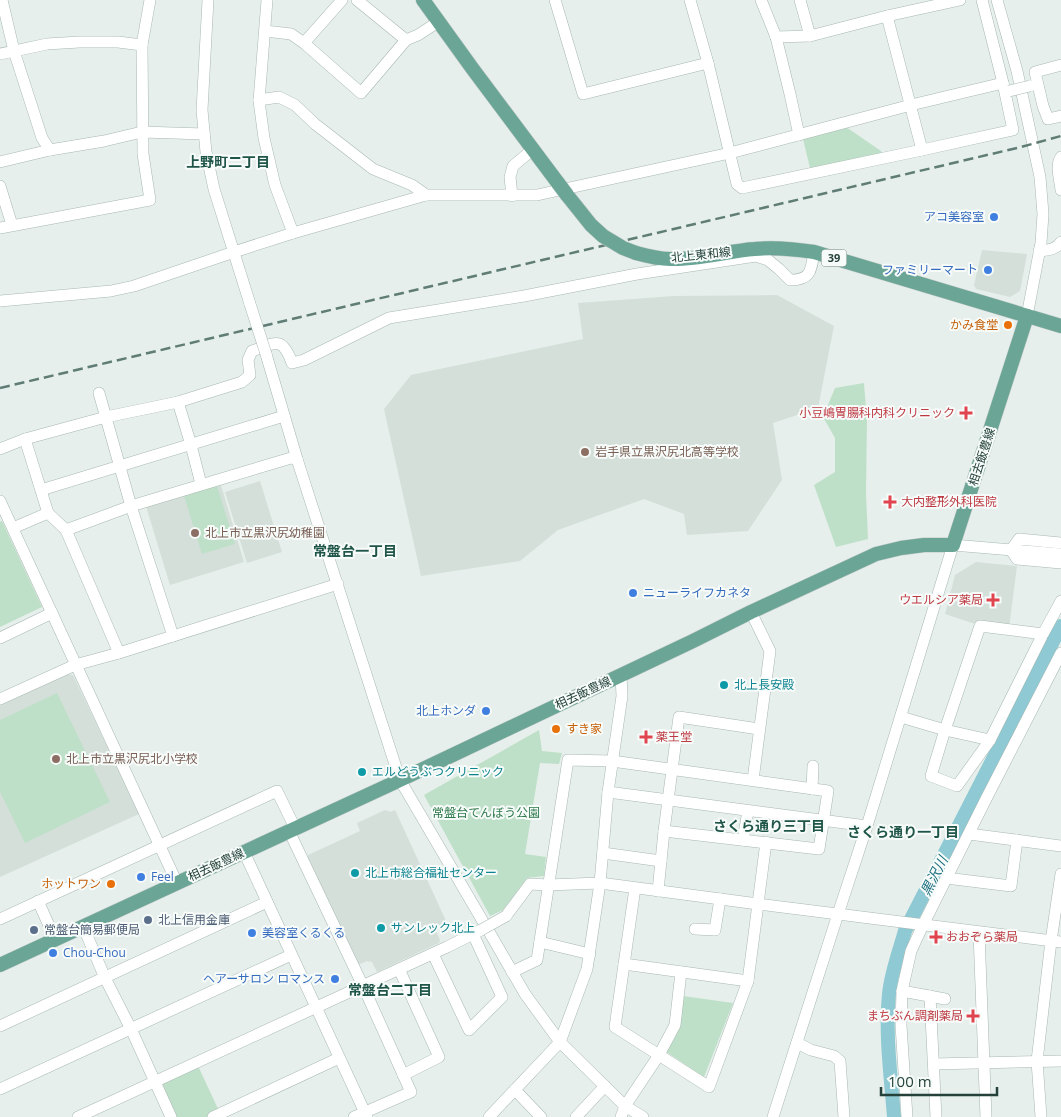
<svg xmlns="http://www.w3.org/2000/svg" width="1061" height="1117" font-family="'Open Sans','Noto Sans JP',sans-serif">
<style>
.built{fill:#d4dfda}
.park{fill:#bfe0c8}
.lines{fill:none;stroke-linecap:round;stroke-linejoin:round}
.river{stroke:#8ec9d4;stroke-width:14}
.minor-casing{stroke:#a8b8b2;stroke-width:12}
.major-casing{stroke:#c2cac8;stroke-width:15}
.minor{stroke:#fff;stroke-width:11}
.major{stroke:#6aa596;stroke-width:14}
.rail{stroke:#5f7d75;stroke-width:2.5;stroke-dasharray:10 5;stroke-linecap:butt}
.minor-bridge-casing{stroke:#a8b8b2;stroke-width:12;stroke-linecap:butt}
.major-bridge-casing{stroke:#c2cac8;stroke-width:15;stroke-linecap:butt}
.minor-bridge{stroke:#fff;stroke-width:11}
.major-bridge{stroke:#6aa596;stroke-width:14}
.shop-dot{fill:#3f7fe0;stroke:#f7fbf9;stroke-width:2}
.food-dot{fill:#e8710a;stroke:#f7fbf9;stroke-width:2}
.health-dot{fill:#e0444e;stroke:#f7fbf9;stroke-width:2}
.education-dot{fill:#8d6e63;stroke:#f7fbf9;stroke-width:2}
.culture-dot{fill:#0f9aa8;stroke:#f7fbf9;stroke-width:2}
.service-dot{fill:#5c6f8a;stroke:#f7fbf9;stroke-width:2}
.labels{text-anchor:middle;stroke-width:4;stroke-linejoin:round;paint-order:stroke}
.shield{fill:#f7fbf9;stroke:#637a73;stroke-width:1}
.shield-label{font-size:11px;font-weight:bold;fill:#24423a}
.shop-label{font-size:12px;fill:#366cbe;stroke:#f7fbf9;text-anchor:end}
.street-label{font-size:12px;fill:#24423a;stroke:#f7fbf9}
.food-label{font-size:12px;fill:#c56008;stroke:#f7fbf9;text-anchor:end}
.health-label{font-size:12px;fill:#be3a42;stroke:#f7fbf9;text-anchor:end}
.education-label{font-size:12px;fill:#785e54;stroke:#f7fbf9;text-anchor:start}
.culture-label{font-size:12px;fill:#0d838f;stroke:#f7fbf9;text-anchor:start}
.park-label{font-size:12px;fill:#2d7a4b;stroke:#f7fbf9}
.service-label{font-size:12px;fill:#4e5e75;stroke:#f7fbf9;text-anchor:start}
.neighbourhood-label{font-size:14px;font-weight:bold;fill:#1f5548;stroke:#f7fbf9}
.water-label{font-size:14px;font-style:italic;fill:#1c6f80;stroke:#f7fbf9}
</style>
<rect width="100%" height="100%" fill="#e6efeb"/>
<g class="built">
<polygon points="982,250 1027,254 1020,291 1010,297 976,289 974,285"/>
<polygon points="777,295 834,326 818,408 773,423 782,480 748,531 687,535 684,514 644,499 558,530 520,561 421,576 384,409 411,375 583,339 578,303 674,296"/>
<polygon points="260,481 282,552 247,563 225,492"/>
<polygon points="220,482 244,562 170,585 145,503"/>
<polygon points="976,562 1017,566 1009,628 972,623 945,614 955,575"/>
<polygon points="65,674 73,675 139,814 0,877 0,704"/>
<polygon points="385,810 391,812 395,810 447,923 435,929 440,940 439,943 377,972 372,962 367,961 358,965 307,860 308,855 360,831 357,823"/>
</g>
<g class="park">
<polygon points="846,127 881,151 884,159 812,176 803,139"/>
<polygon points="864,383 867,421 866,493 868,539 836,547 814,485 835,472 835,438 823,417 835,388"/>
<polygon points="217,486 235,544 202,554 184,496"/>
<polygon points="2,521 42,607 0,627 0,522"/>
<polygon points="57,693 110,802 25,843 0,792 0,720"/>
<polygon points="539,730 542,751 562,753 559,764 540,763 525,854 546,857 544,876 527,878 503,910 490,916 424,795"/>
<polygon points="683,996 733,1003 704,1077 665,1051"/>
<polygon points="198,1066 219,1111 207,1117 173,1117 160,1085"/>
</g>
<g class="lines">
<path class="river" d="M 894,1117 C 891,1077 885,1035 889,994 C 891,973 899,952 905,931 L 1061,626"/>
<g class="minor-casing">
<g id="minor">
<polyline points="2,0 14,51 42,138 50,150"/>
<polyline points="208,0 202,110 206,152 214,189 250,304"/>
<polyline points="267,0 259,101 264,138 275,185 293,233"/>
<polyline points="357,0 406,40"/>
<polyline points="555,0 583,94 708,63"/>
<polyline points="690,0 708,63 737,184 742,188 922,150 1013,130 1003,83 982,0"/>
<polyline points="761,0 776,37 790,94 799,135"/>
<polyline points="800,0 810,36"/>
<polyline points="997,0 1017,71 1040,177 1043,214 1041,243 1027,316"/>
<polyline points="887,16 922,150"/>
<polyline points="265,31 291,34 304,43 361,93 406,40 418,35 438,22"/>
<polyline points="776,37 810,36 887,16 960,0"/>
<polyline points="304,43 342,0"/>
<polyline points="0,54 47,44 79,42 118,42 142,45"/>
<polyline points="1061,65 1035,72 1043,106 1048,119 1061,116"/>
<polyline points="259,100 279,97 295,105 315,124 373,169 412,185 426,195"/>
<path d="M 1061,157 C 1055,165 1060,180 1061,190"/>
<polyline points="0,162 50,150 104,141 142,132 204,134"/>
<polyline points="0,186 12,225"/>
<polyline points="512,196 510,177 513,166 532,150"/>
<polyline points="0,228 150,200 143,154 142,45 150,0"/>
<path d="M 1039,251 C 1047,250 1056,250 1061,242"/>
<polyline points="0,301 111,291 134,286 234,252 293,233 426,195 537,195 730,153 911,105 1003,83"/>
<polyline points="266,354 297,459 400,780 495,942 525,994 560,1042 625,1106 643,1117"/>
<polyline points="99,393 131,506 173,636"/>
<polyline points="178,402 191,445 201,484"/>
<polyline points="25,439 48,513 66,530 119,653"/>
<path d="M 0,449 L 25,439 L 106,417 L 178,402 L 242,382 L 250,375 L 248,360 L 252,351 C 275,343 282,335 292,363 L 304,360 L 389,318 L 524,296 L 637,274 L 756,256 L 768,260 L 779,269 L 790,280 C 811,280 811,271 814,252"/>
<polyline points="41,490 284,416"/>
<polyline points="0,501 177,883"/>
<polyline points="13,528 48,513"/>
<polyline points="66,530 131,506 291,458 297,459"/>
<polyline points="1011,550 1019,539 1061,543"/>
<polyline points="1011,550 1017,559 1061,563"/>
<polyline points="751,612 770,651 753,780"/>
<polyline points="1043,634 980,626 945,730 931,776 957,786 990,740 1043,634 1061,601"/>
<polyline points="0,638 52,613"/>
<polyline points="0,699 75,665 119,653 338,584"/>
<polyline points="901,717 945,730 990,740"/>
<polyline points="812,789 813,766"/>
<polyline points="608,792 867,826"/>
<polyline points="289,831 363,986 411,1092 354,1117"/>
<polyline points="969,834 1061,846"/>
<polyline points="743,840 748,811"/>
<polyline points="244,852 367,1117"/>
<polyline points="603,853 661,861"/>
<polyline points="946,878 1011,886 1017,840"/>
<polyline points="635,888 615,1027 709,1087 748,981 766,842"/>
<polyline points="658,891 664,831 679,717 759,729"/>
<polyline points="38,901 55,939"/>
<polyline points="506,916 530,884 548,885 600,883 758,904 1061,942"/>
<polyline points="0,919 277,791 295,828"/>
<polyline points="83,926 105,978 131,1029 171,1117"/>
<polyline points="695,929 715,930 720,899"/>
<polyline points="979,933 986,1117"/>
<polyline points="540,942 590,954"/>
<polyline points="433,954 469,1030 502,997 473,934"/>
<polyline points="624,964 748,981"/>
<polyline points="399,969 439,1057 403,1075"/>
<polyline points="512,972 537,960 568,760 612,761 828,791 819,849 664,831"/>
<polyline points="902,991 945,999"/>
<polyline points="930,996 936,1117"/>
<polyline points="0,1026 267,902"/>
<polyline points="797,1043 811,1050 834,1056 840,1061 844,1117"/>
<polyline points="934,1064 1061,1061"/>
<polyline points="0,1089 291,955"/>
<polyline points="515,1090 541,1117"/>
<polyline points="78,1117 447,947 481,930"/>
<polyline points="213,1117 339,1058"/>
<polyline points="489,1117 560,1042 587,969 600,883 608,792 622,696 621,675"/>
<polyline points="576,1117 605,1086"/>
<polyline points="621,1117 625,1106 659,1055 675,1025 681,972"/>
<polyline points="773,1117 838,914 867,826 953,545 1061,554"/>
<polyline points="907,1117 901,1025 902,991 911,951 923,925 986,799 1061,653"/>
<polyline points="1041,1117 1037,1061 1051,941 1061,874"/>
</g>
</g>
<g class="major-casing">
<g id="major">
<polyline points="423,0 472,68 558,183"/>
<polyline points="567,195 591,225 603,236"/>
<path d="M 636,253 C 647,256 658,259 670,259 C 699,260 727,251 755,249 C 775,247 794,249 814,252 L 1061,326"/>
<polyline points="0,965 400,780 693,641 751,612 876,554 901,548 924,545 953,545 1027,316"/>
</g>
</g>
<use href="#minor" class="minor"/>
<use href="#major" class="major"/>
<polyline class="rail" points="0,388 1021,147 1061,136"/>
<g class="minor-bridge-casing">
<g id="minor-bridge">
<polyline points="1009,91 1030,86"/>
<polyline points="250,304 266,354"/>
<polyline points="481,930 506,916"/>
</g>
</g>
<g class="major-bridge-casing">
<g id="major-bridge">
<polyline points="558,183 567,195"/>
<polyline points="603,236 623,248 636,253"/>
</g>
</g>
<use href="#minor-bridge" class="minor-bridge"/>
<use href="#major-bridge" class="major-bridge"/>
</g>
<g class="shop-dot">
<circle cx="994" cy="217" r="5"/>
<circle cx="988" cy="270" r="5"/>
<circle cx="633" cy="593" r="5"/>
<circle cx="486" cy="711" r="5"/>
<circle cx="141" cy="877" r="5"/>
<circle cx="252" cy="933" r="5"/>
<circle cx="53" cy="953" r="5"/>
<circle cx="335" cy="979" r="5"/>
</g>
<g class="food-dot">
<circle cx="1008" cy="325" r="5"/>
<circle cx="556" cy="729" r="5"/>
<circle cx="111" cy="884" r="5"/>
</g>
<g class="health-dot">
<path d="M963.5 405.5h5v5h5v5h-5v5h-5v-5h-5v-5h5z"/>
<path d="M887.5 494.5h5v5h5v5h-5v5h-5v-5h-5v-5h5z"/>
<path d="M990.5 592.5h5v5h5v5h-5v5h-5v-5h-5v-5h5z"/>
<path d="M643.5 729.5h5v5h5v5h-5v5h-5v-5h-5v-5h5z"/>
<path d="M933.5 929.5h5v5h5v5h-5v5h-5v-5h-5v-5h5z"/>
<path d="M970.5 1008.5h5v5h5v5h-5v5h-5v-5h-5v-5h5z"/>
</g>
<g class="education-dot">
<circle cx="585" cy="452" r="5"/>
<circle cx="195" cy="533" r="5"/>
<circle cx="56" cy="759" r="5"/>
</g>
<g class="culture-dot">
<circle cx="724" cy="685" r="5"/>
<circle cx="362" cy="772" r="5"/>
<circle cx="355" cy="873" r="5"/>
<circle cx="381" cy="928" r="5"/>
</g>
<g class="service-dot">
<circle cx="148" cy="920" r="5"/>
<circle cx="34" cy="930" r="5"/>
</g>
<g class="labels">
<rect class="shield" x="821.5" y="249.5" width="25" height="17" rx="4"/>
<g class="shield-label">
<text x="834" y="262">39</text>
</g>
<g class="shop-label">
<text x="984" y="221">アコ美容室</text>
<text x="978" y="274">ファミリーマート</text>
<text x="643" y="597" text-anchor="start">ニューライフカネタ</text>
<text x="476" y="715">北上ホンダ</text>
<text x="151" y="881" text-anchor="start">Feel</text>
<text x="262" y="937" text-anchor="start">美容室くるくる</text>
<text x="63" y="957" text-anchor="start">Chou-Chou</text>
<text x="325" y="983">ヘアーサロン ロマンス</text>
</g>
<g class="street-label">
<text transform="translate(701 255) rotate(-6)" y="4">北上東和線</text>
<text transform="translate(982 457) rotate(-72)" y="4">相去飯豊線</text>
<text transform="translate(583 693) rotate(-25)" y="4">相去飯豊線</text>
<text transform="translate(216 865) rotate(-25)" y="4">相去飯豊線</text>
</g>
<g class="food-label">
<text x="998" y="329">かみ食堂</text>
<text x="566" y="733" text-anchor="start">すき家</text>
<text x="101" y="888">ホットワン</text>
</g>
<g class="health-label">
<text x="955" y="417">小豆嶋胃腸科内科クリニック</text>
<text x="901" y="506" text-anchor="start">大内整形外科医院</text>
<text x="983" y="604">ウエルシア薬局</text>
<text x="656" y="741" text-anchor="start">薬王堂</text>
<text x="946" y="941" text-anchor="start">おおぞら薬局</text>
<text x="963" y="1020">まちぶん調剤薬局</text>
</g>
<g class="education-label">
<text x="595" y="456">岩手県立黒沢尻北高等学校</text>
<text x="205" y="537">北上市立黒沢尻幼稚園</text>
<text x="66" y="763">北上市立黒沢尻北小学校</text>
</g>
<g class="culture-label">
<text x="734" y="689">北上長安殿</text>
<text x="372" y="776">エルどうぶつクリニック</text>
<text x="365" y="877">北上市総合福祉センター</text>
<text x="391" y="932">サンレック北上</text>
</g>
<g class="park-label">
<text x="486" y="817">常盤台てんぼう公園</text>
</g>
<g class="service-label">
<text x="158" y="924">北上信用金庫</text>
<text x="44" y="934">常盤台簡易郵便局</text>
</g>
<g class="neighbourhood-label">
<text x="228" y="167">上野町二丁目</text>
<text x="355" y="556">常盤台一丁目</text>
<text x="769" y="831">さくら通り三丁目</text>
<text x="903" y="837">さくら通り一丁目</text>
<text x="390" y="995">常盤台二丁目</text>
</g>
<g class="water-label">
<text transform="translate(934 876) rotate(-63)" y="5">黒沢川</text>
</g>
</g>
<path d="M881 1087v8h116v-8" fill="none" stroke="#24423a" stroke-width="2.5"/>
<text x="888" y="1087" font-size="15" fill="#24423a" stroke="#f7fbf9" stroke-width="4" paint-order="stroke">100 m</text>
</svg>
